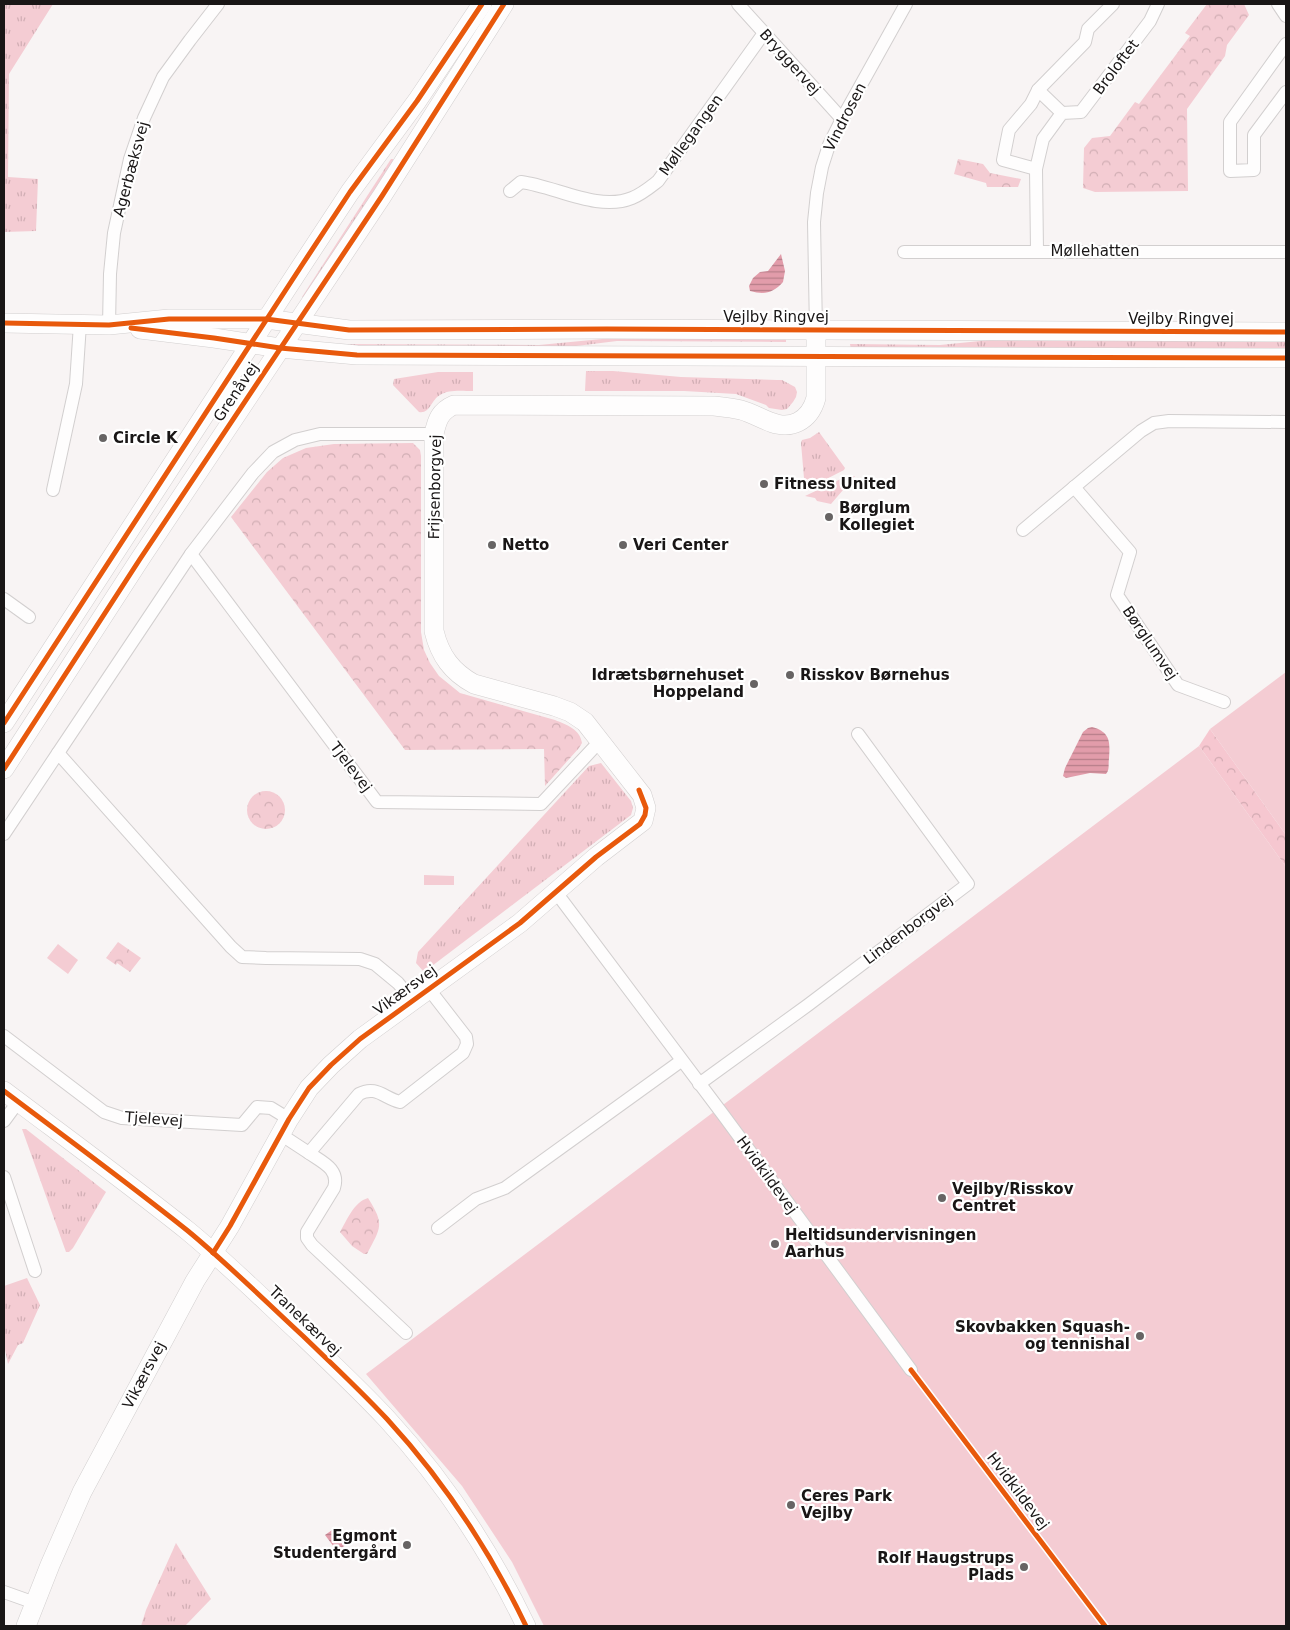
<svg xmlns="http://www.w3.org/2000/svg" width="1290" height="1630" font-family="'DejaVu Sans',sans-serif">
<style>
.grass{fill:url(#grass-tufts)}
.forest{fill:url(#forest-crowns)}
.park{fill:url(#park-crowns)}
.garden{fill:#f4ccd3}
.water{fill:url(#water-rules)}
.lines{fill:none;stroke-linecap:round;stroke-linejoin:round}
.street-casing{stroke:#d2cfcf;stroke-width:14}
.secondary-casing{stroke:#d2cfcf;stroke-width:20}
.street{stroke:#fefdfd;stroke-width:12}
.secondary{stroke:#fefdfd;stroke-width:19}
.cycleway-casing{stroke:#fff;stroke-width:8}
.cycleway{stroke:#e8590c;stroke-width:5}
.poi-dot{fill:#676464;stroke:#fff;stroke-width:2}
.labels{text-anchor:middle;stroke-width:4.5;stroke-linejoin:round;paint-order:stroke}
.street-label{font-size:15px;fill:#191616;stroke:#fff}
.poi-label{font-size:15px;font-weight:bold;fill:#191616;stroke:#fff;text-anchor:start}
</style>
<defs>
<pattern id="grass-tufts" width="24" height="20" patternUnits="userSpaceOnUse" patternTransform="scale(1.25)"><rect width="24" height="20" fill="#f4ccd3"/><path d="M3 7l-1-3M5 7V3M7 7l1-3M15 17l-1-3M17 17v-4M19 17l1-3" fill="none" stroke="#d1aeb4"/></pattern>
<pattern id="forest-crowns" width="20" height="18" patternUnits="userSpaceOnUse" patternTransform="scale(1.25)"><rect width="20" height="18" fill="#f6c7d0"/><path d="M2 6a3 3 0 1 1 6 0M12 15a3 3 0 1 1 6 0" fill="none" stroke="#d2aab2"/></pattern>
<pattern id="park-crowns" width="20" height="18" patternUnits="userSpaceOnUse" patternTransform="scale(1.25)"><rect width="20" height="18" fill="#f4ccd3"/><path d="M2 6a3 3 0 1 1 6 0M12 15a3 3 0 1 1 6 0" fill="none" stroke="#d1aeb4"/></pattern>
<pattern id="water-rules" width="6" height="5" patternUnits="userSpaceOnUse" patternTransform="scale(1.25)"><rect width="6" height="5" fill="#e29caa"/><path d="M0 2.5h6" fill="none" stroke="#b67e89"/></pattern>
</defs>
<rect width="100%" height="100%" fill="#f8f4f4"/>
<g class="grass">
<polygon points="4,4 53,4 9,74 8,177 38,179 36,231 4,232"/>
<polygon points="391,159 393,159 394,161 305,297 302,297"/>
<polygon points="623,337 786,338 786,342 617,341 560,348 332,347 332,344 539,345"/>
<polygon points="1010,338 1286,340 1286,351 851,350 850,344 940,345"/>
<polygon points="586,371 613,371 681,377 777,380 782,380 795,387 797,392 796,397 793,402 787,409 782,410 769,408 766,405 736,394 684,391 585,391"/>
<path d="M 438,372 L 473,372 L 473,391 C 463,391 449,389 440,395 C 431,400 430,414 419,412 L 393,385 L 394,379 Z"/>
<polygon points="819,432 845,468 844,470 805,490 801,443 802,440 810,438"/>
<polygon points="847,476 855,476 831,504 817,501 815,498 805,496"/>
<polygon points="601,763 631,801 633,808 631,815 424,972 416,963 418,952 589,766"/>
<polygon points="22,1129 26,1129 106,1192 73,1248 69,1252 66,1252"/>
<polygon points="27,1278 40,1305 23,1343 18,1345 8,1364 4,1345 4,1286"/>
<polygon points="176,1543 211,1599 185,1626 141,1626 146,1610"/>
</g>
<polygon class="forest" points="1210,729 1286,835 1286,867 1199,746"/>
<g class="park">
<polygon points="1207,4 1244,4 1249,15 1227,45 1225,56 1187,109 1188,191 1095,192 1083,188 1084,148 1092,138 1110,136 1135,102 1139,104 1190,36 1185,33"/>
<polygon points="958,159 983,164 990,173 1021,179 1018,187 987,187 986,183 954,174"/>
<path d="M 413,443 L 420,450 L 421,456 L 421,632 L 424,650 L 430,663 L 439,676 L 460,693 L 555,720 C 567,725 580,729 582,743 L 579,748 L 545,786 L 544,749 L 405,750 L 231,517 L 267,472 L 283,458 L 306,448 L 334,444 Z"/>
<circle cx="266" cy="810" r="19"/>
<polygon points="118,942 141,958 130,972 117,963 116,965 106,958"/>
<path d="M 368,1198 C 385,1225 381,1227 367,1254 L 364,1254 L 352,1246 L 340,1232 C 347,1220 354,1202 368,1198 Z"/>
</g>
<g class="garden">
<polygon points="1286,672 1286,835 1210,729"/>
<polygon points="1199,746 1286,867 1286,1626 544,1626 512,1562 462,1486 366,1374"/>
<polygon points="424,875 454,876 454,885 424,885"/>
<polygon points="58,944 78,960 68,974 47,958"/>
</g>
<g class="water">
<path d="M 781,254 L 785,271 L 783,282 C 773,293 765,295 750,291 L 749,286 L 753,278 L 760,272 L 768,271 Z"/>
<path d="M 1092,727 C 1111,732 1110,743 1109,758 C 1108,765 1110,769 1106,774 L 1090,773 L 1066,778 L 1063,776 L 1065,768 L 1083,732 L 1088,728 Z"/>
<polygon points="335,1528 347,1544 337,1551 325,1535"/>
</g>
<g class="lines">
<g class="street-casing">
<g id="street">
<polyline points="738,4 842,119"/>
<polyline points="1113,4 1088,29 1085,42 1038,90 1031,104 1009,130 1003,160 1036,169 1043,139 1062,113 1081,112 1150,21 1158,4"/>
<polyline points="1278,4 1286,16"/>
<polyline points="1286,44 1230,122 1230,171 1254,170 1254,135 1286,92"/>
<polyline points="1038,90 1062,113"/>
<polyline points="1036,169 1037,251"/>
<path d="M 510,191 L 521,182 C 555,186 598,212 632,198 C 642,194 649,188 658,181 L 764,33"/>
<polyline points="904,252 1286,252"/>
<polyline points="109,325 110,274 114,233 130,159 144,118 163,77 190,40 218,4"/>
<polyline points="816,330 814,222 817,193 822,167 829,145 842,119 906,4"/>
<polyline points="1074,487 1130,552 1117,595 1178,685 1224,702"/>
<polyline points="53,490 76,384 80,324"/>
<polyline points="1023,530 1141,431 1154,423 1169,421 1286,422"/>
<polyline points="191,554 377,802 541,804 601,740"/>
<polyline points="4,599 29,617"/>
<polyline points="58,753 191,554 253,473 273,452 295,440 320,434 434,434"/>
<polyline points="4,834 58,753 231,947 242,957 266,958 360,959 375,964 398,983 412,1000"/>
<polyline points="555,891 724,1116 911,1370"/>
<polyline points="4,1036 104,1112 122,1118 242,1125 257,1107 271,1108 289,1119"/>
<polyline points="699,1084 808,1005 968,884 858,734"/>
<polyline points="4,1121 18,1102"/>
<polyline points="280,1134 309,1153"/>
<polyline points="4,1177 35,1271"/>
<polyline points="438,1228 476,1199 505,1188 681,1061"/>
<path d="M 406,1333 L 312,1245 L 307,1238 L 307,1232 L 334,1188 C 340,1169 322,1162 309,1153 L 359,1094 C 376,1085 384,1098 400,1102 L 463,1053 L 467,1044 L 466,1037 L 428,988"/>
<polyline points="4,1592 35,1603"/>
</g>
</g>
<g class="secondary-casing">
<g id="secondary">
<polyline points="4,323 109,325 169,319 266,319 349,330 607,329 1286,332"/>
<polyline points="140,329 214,338 280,348 357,355 1286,358"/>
<polyline points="4,723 302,265 350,192 417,101 482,4"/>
<polyline points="4,769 140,559 382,196 504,4"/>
<path d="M 4,1091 C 65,1137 128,1183 188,1231 C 228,1264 265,1301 303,1336 C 331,1363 360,1390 387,1419 C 443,1480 490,1551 526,1626"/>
<path d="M 26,1626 L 50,1565 L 82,1492 L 195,1281 L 230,1226 L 289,1119 L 309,1088 L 331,1065 L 360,1039 L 520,923 L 596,857 L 643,821 L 646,808 L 642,795 L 585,722 L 570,712 L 554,706 L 474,684 C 452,672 440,656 434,631 L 434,434 C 437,420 440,411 454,405 L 714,406 C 723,407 733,408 741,410 C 760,415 778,432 798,422 C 808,417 813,409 816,398 L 816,330"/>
</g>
</g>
<use href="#street" class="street"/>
<use href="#secondary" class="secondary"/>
<g class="cycleway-casing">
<g id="cycleway">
<polyline points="4,323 109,325 169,319 266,319 349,330 607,329 1286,332"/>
<polyline points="131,328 214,338 280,348 357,355 1286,358"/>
<polyline points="4,723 302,265 350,192 417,101 482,4"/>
<polyline points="4,769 140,559 382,196 504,4"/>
<path d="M 4,1091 C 65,1137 128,1183 188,1231 C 228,1264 265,1301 303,1336 C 331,1363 360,1390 387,1419 C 443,1480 490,1551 526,1626"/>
<polyline points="213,1253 230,1226 289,1119 309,1088 331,1065 360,1039 520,923 596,857 640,824 645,815 646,808 639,790"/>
<polyline points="911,1370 1105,1626"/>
</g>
</g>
<use href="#cycleway" class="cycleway"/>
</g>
<g class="poi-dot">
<circle cx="103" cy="438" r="5"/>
<circle cx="764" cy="484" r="5"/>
<circle cx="829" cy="517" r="5"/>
<circle cx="492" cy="545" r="5"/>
<circle cx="623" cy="545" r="5"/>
<circle cx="790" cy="675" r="5"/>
<circle cx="754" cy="684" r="5"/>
<circle cx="942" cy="1198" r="5"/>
<circle cx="775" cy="1244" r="5"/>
<circle cx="1140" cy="1336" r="5"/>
<circle cx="791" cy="1505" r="5"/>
<circle cx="407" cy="1545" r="5"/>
<circle cx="1024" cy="1567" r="5"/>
</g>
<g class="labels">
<g class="street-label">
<text transform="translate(790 62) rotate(48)" y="5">Bryggervej</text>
<text transform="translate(1116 67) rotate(-53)" y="5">Broloftet</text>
<text transform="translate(845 117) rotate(-63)" y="5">Vindrosen</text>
<text transform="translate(691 135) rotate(-54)" y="5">Møllegangen</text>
<text transform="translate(131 169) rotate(-75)" y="5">Agerbæksvej</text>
<text x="1095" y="256">Møllehatten</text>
<text x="776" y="322">Vejlby Ringvej</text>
<text x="1181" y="324">Vejlby Ringvej</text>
<text transform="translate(236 392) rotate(-56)" y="5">Grenåvej</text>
<text transform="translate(435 487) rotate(-89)" y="5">Frijsenborgvej</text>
<text transform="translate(1150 643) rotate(56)" y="5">Børglumvej</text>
<text transform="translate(351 767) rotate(53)" y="5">Tjelevej</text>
<text transform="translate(908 929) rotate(-37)" y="5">Lindenborgvej</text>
<text transform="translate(405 990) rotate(-36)" y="5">Vikærsvej</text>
<text transform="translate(154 1119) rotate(4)" y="5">Tjelevej</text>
<text transform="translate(767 1175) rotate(54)" y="5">Hvidkildevej</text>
<text transform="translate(305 1321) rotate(44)" y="5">Tranekærvej</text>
<text transform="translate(144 1375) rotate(-62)" y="5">Vikærsvej</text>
<text transform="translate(1018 1491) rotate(53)" y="5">Hvidkildevej</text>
</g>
<g class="poi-label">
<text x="113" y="443">Circle K</text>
<text x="774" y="489">Fitness United</text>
<text x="839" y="513">Børglum<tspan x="839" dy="17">Kollegiet</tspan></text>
<text x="502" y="550">Netto</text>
<text x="633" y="550">Veri Center</text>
<text x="744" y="680" text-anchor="end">Idrætsbørnehuset<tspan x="744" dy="17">Hoppeland</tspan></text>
<text x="800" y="680">Risskov Børnehus</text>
<text x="952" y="1194">Vejlby/Risskov<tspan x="952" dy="17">Centret</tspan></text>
<text x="785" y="1240">Heltidsundervisningen<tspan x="785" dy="17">Aarhus</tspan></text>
<text x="1130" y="1332" text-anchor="end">Skovbakken Squash-<tspan x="1130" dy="17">og tennishal</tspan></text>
<text x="801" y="1501">Ceres Park<tspan x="801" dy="17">Vejlby</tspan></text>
<text x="397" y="1541" text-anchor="end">Egmont<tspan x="397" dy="17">Studentergård</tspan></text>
<text x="1014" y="1563" text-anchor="end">Rolf Haugstrups<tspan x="1014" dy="17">Plads</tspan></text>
</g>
</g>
<rect width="1290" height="1630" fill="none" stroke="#191616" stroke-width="10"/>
</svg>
